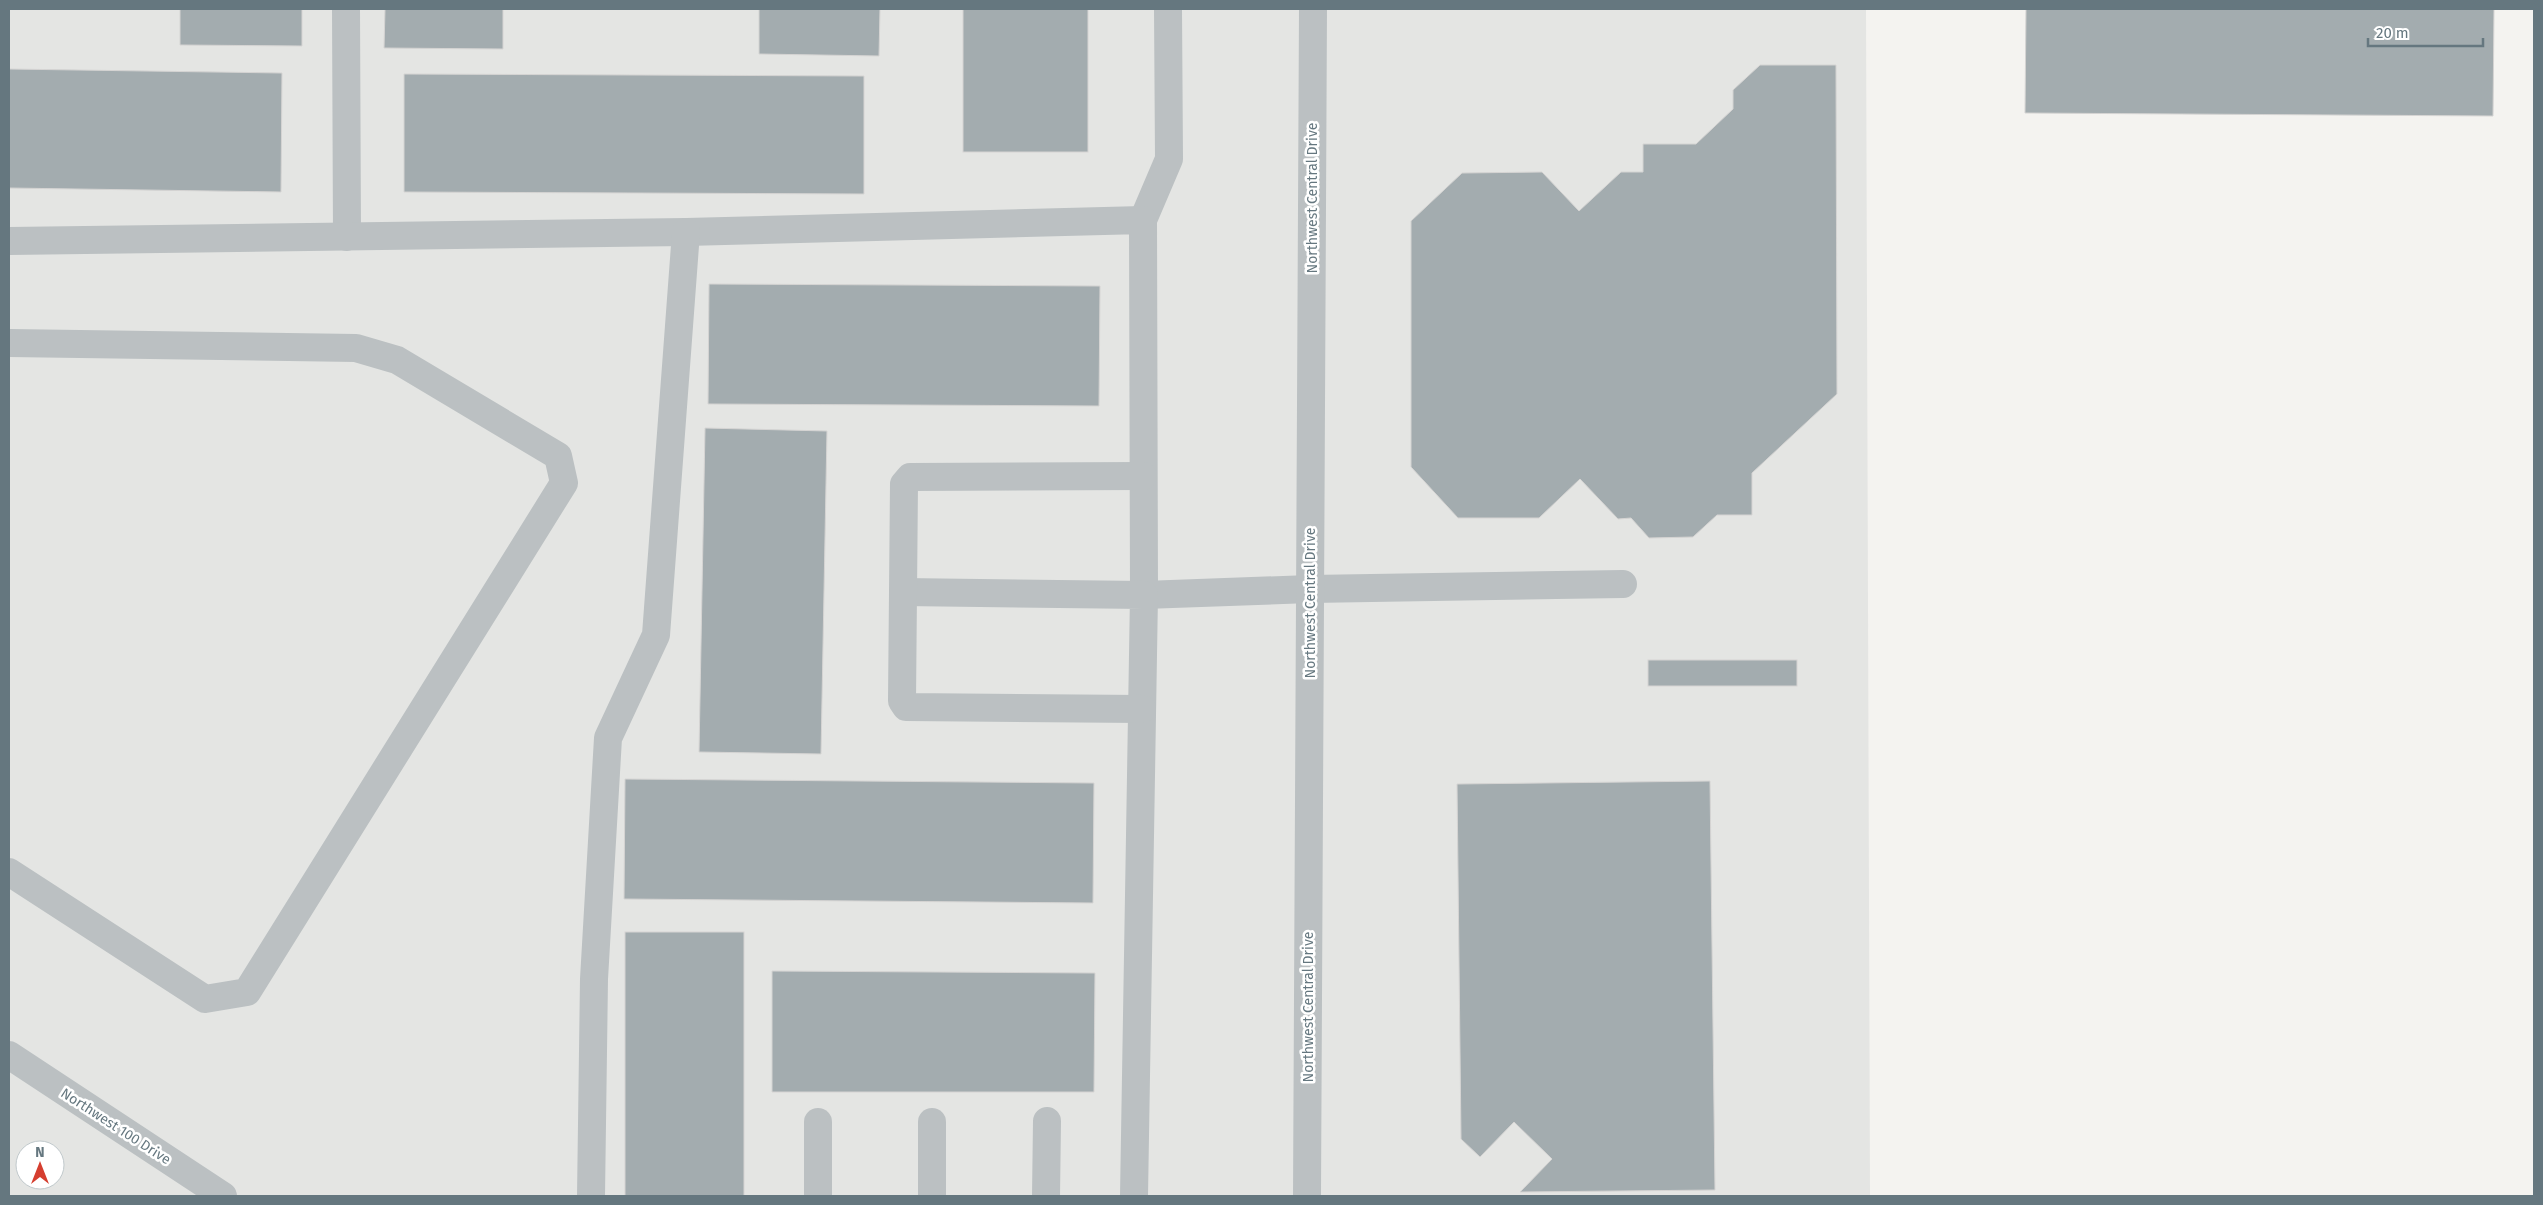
<svg xmlns="http://www.w3.org/2000/svg" width="2543" height="1205" font-family="'Fira Sans',sans-serif">
<style>
.built{fill:#e4e5e3;fill-rule:evenodd}
.building{fill:#a3acaf;stroke:#d5d4d3}
.lines{fill:none;stroke-linecap:round;stroke-linejoin:round}
.minor{stroke:#bbc0c2;stroke-width:28}
.labels{text-anchor:middle;stroke-width:5;stroke-linejoin:round;paint-order:stroke}
.street-label{font-size:14px;fill:#65777f;stroke:#fff}
</style>
<rect width="100%" height="100%" fill="#f4f3f0"/>
<path class="built" d="M 9,9 L 1866,9 L 1870,1196 L 9,1196 ZM 25,1150 L 55,1150 L 55,1180 L 25,1180 Z"/>
<g class="building">
<polygon points="180,9 302,9 302,46 180,45"/>
<polygon points="385,9 503,9 503,49 384,48"/>
<polygon points="759,9 880,9 879,56 759,54"/>
<rect x="963" y="9" width="125" height="143"/>
<polygon points="2026,9 2494,9 2493,116 2025,113"/>
<polygon points="1760,65 1836,65 1837,394 1752,473 1752,515 1717,515 1693,537 1649,538 1631,518 1618,519 1580,479 1539,518 1458,518 1411,467 1411,221 1462,173 1542,172 1579,211 1621,172 1643,172 1643,144 1696,144 1733,109 1733,90"/>
<polygon points="9,69 282,73 281,192 9,188"/>
<polygon points="404,74 864,76 864,194 404,192"/>
<polygon points="709,284 1100,286 1099,406 708,404"/>
<polygon points="705,428 827,431 821,754 699,752"/>
<rect x="1648" y="660" width="149" height="26"/>
<polygon points="625,779 1094,783 1093,903 624,899"/>
<polygon points="1710,781 1715,1190 1520,1192 1552,1159 1514,1122 1480,1157 1461,1139 1457,784"/>
<rect x="625" y="932" width="119" height="264"/>
<polygon points="772,971 1095,973 1094,1092 772,1092"/>
</g>
<g class="lines">
<g class="minor">
<polyline points="346,9 347,237"/>
<polyline points="1143,220 1169,159 1168,9"/>
<polyline points="9,241 686,232 1143,220 1144,595 1310,589 1623,584"/>
<polyline points="9,343 356,348 397,360 558,456 564,483 247,992 205,999 9,872"/>
<polyline points="903,592 1144,595 1134,1196"/>
<polyline points="1142,709 906,707 902,701 904,484 910,477 1143,476"/>
<polyline points="9,1055 223,1196"/>
<polyline points="818,1122 818,1196"/>
<polyline points="591,1196 594,979 608,738 656,635 686,232"/>
<polyline points="932,1196 932,1122"/>
<polyline points="1046,1196 1047,1121"/>
<polyline points="1307,1196 1313,9"/>
</g>
</g>
<g class="labels">
<g class="street-label">
<text transform="translate(1312 198) rotate(-90)" y="5">Northwest Central Drive</text>
<text transform="translate(1310 603) rotate(-90)" y="5">Northwest Central Drive</text>
<text transform="translate(1308 1007) rotate(-90)" y="5">Northwest Central Drive</text>
<text transform="translate(116 1126) rotate(33)" y="5">Northwest 100 Drive</text>
</g>
</g>
<rect width="2543" height="1205" fill="none" stroke="#65777f" stroke-width="20"/>
<g transform="translate(40 1165)"><circle r="24" fill="#ffffff" stroke="#c1c9cc"/>
<path d="M0-4L9 19L0 12L-9 19Z" fill="#d53e2f"/>
<text y="-8" font-size="14" font-weight="bold" text-anchor="middle" fill="#65777f">N</text>
</g>
<path d="M2368 38v8h115v-8" fill="none" stroke="#65777f" stroke-width="2.5"/>
<text x="2376" y="38" font-size="15" fill="#65777f" stroke="#ffffff" stroke-width="4" paint-order="stroke">20 m</text>
</svg>
